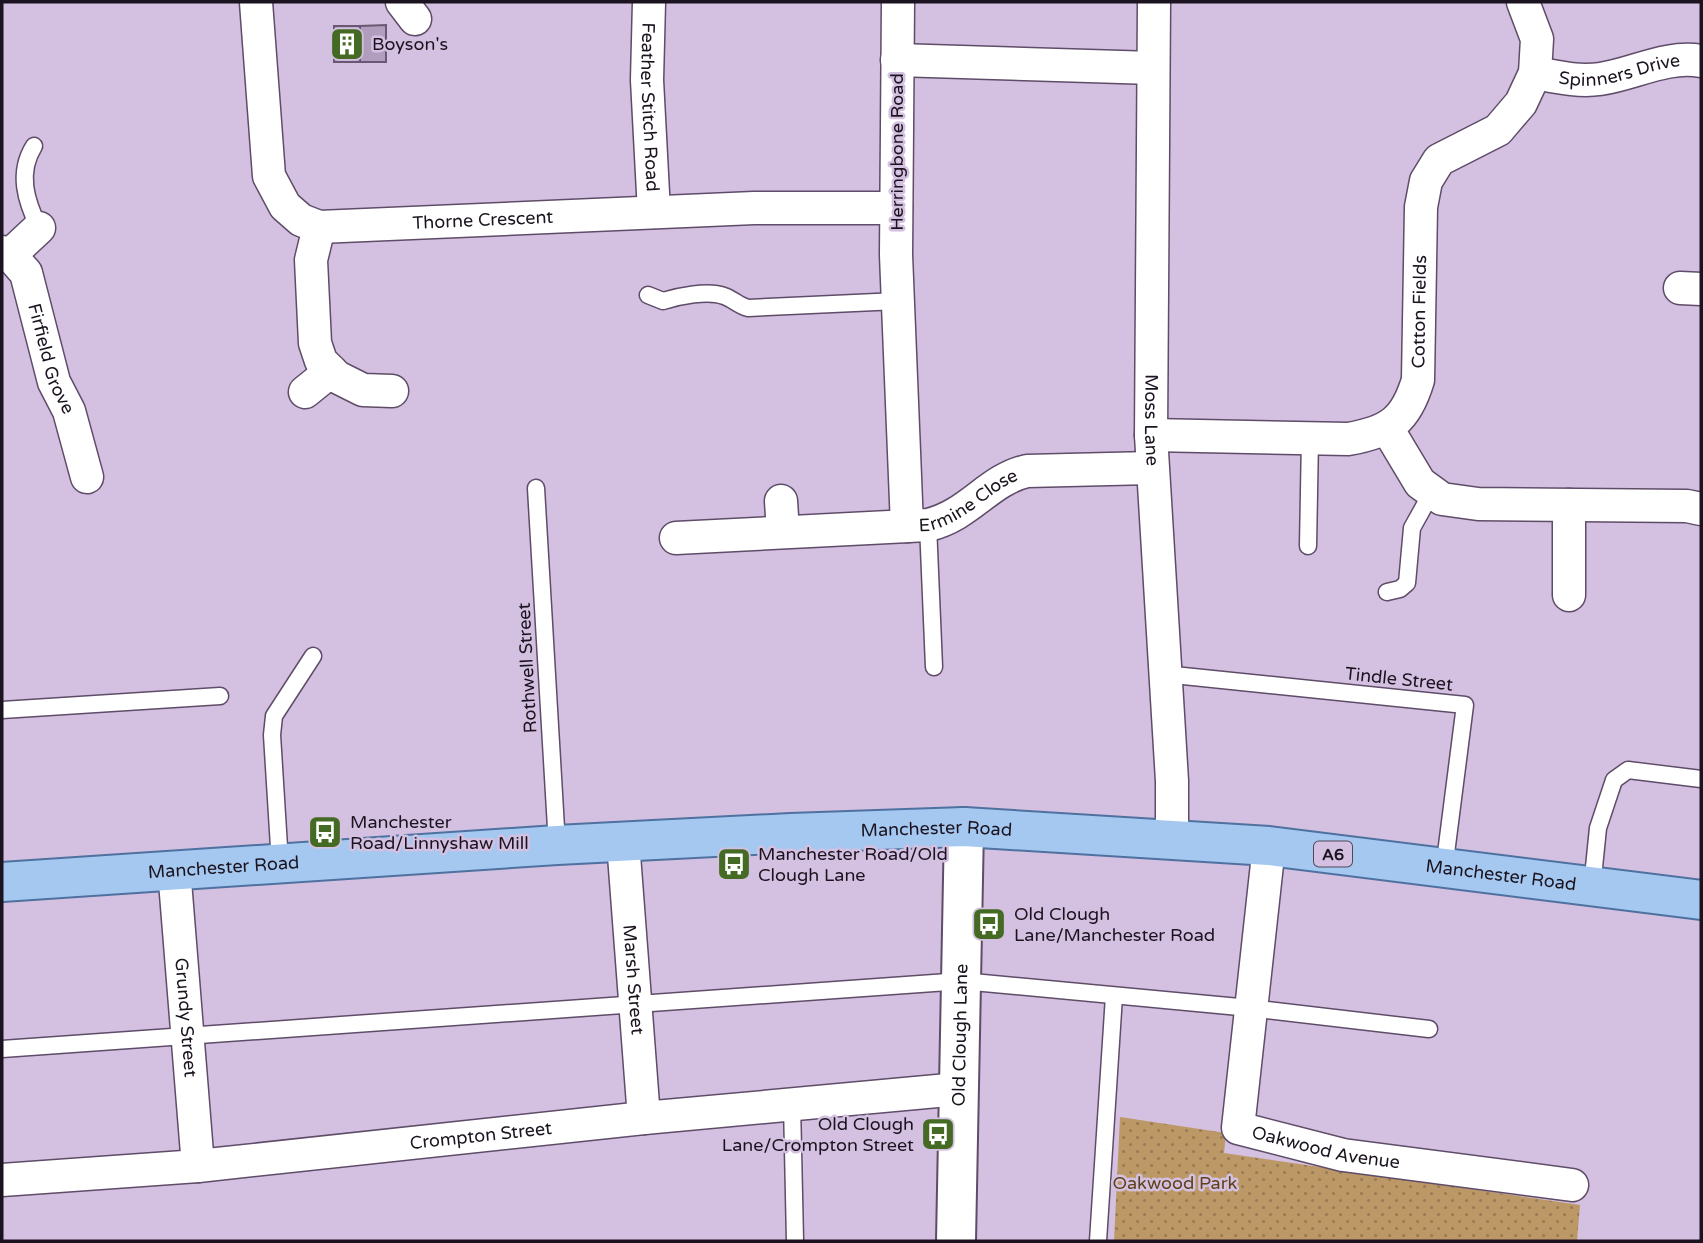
<svg xmlns="http://www.w3.org/2000/svg" width="1703" height="1243" font-family="'Varela Round',sans-serif">
<style>
.park{fill:url(#park-dots)}
.building{fill:#b19dbd;stroke:#695773;stroke-width:2}
.lines{fill:none;stroke-linecap:round;stroke-linejoin:round}
.service-casing{stroke:#5e4c68;stroke-width:19}
.minor-casing{stroke:#5e4c68;stroke-width:35}
.tertiary-casing{stroke:#5e4c68;stroke-width:42}
.primary-casing{stroke:#4e71a0;stroke-width:42}
.service{stroke:#fff;stroke-width:16}
.minor{stroke:#fff;stroke-width:32}
.tertiary{stroke:#fff;stroke-width:38}
.primary{stroke:#a5c8f0;stroke-width:38}
.labels{text-anchor:middle;stroke-width:5;stroke-linejoin:round;paint-order:stroke}
.shield{fill:#d4c0e0;stroke:#524759;stroke-width:2}
.shield-label{font-size:16px;font-weight:bold;fill:#1b131f}
.poi-label{font-size:18px;fill:#1b131f;stroke:#d4c0e0;text-anchor:start}
.street-label{font-size:18px;fill:#1b131f;stroke:#d4c0e0}
.park-label{font-size:18px;fill:#5f421a;stroke:#d4c0e0}
</style>
<defs>
<pattern id="park-dots" width="8" height="8" patternUnits="userSpaceOnUse" patternTransform="scale(1.75)"><rect width="8" height="8" fill="#bd9867"/><path d="M2 2h.1M6 6h.1" fill="none" stroke="#997b54" stroke-width="1.8" stroke-linecap="round"/></pattern>
</defs>
<rect width="100%" height="100%" fill="#d4c0e0"/>
<polygon class="park" points="1120,1117 1226,1133 1224,1153 1580,1205 1577,1241 1114,1241"/>
<g class="building">
<polygon points="386,25 386,62 360,62 360,26"/>
<rect x="334" y="26" width="26" height="36"/>
</g>
<g class="lines">
<g class="service-casing">
<g id="service">
<path d="M 34,146 C 17,173 26,201 39,228"/>
<path d="M 648,295 L 663,301 C 679,296 708,290 724,296 C 733,299 739,306 748,308 L 898,301"/>
<polyline points="536,488 557,845"/>
<polyline points="928,525 934,667"/>
<polyline points="1308,546 1310,438"/>
<polyline points="1387,592 1400,589 1407,583 1412,528 1432,492"/>
<polyline points="1164,674 1465,705 1444,869"/>
<polyline points="2,710 220,696"/>
<polyline points="280,863 272,735 274,716 313,656"/>
<polyline points="1592,887 1598,828 1614,780 1628,770 1701,779"/>
<polyline points="2,1049 962,981 1250,1008 1429,1029"/>
<polyline points="792,1104 795,1241"/>
<polyline points="1098,1241 1114,996"/>
</g>
</g>
<g class="minor-casing">
<g id="minor">
<path id="s1" d="M 256,2 L 269,176 L 285,206 L 301,220 L 319,227 L 754,208 L 896,208"/>
<polyline points="402,2 415,19"/>
<path id="s2" d="M 649,2 L 647,80 L 654,212"/>
<polyline points="898,2 896,255 907,526"/>
<path id="s3" d="M 1154,2 L 1151,435 L 1172,781 L 1172,839"/>
<polyline points="897,60 1153,68"/>
<path id="s4" d="M 1535,73 C 1557,77 1578,82 1600,79 C 1634,74 1666,55 1701,61"/>
<polyline points="319,227 311,260 315,343 321,361 337,377 363,390 392,391"/>
<path id="s5" d="M 2,252 L 10,255 L 26,273 L 54,382 L 69,411 L 87,477"/>
<polyline points="10,255 39,228"/>
<polyline points="1680,288 1701,289"/>
<polyline points="305,392 331,371"/>
<polyline points="1387,428 1420,483 1442,499 1478,504 1687,506 1701,509"/>
<path id="s6" d="M 1151,435 L 1348,439 C 1390,432 1406,420 1418,380 L 1421,207 L 1426,181 L 1439,160 L 1498,130 L 1521,103 L 1535,73 L 1537,39 L 1523,2"/>
<polyline points="781,501 783,532"/>
<path id="s7" d="M 676,538 L 928,525 C 970,515 988,480 1027,471 L 1151,468"/>
<polyline points="1569,595 1569,505"/>
<path id="s8" d="M 623,842 L 644,1118"/>
<path id="s9" d="M 1269,846 L 1238,1128 L 1343,1155 L 1572,1185"/>
<path id="s10" d="M 174,869 L 198,1166"/>
<path id="s11" d="M 2,1180 L 198,1166 L 644,1118 L 959,1089"/>
</g>
</g>
<g class="tertiary-casing">
<g id="tertiary">
<path id="s12" d="M 956,1241 L 964,827"/>
</g>
</g>
<g class="primary-casing">
<g id="primary">
<path id="s13" d="M 2,882 L 557,845 L 791,833 L 964,827 L 1269,846 L 1701,900"/>
</g>
</g>
<use href="#service" class="service"/>
<use href="#minor" class="minor"/>
<use href="#tertiary" class="tertiary"/>
<use href="#primary" class="primary"/>
</g>
<defs>
<g id="building-square" transform="scale(1.75)"><rect x="-9" y="-9" width="18" height="18" rx="4" fill="#446a24" stroke="#d4c0e0"/><path d="M-4-6H4V6H1V3H-1V6H-4ZM-2.5-4.3h1.7v1.8h-1.7ZM.8-4.3h1.7v1.8H.8ZM-2.5-1h1.7V.8h-1.7ZM.8-1h1.7V.8H.8Z" fill="#fff"/></g>
<g id="bus-square" transform="scale(1.75)"><rect x="-9" y="-9" width="18" height="18" rx="4" fill="#446a24" stroke="#d4c0e0"/><path d="M-5-6H5V4H4V6H2V4H-2V6H-4V4H-5ZM-3.5-4V0h7V-4ZM-3.5 1.2v1.5H-2V1.2ZM2 1.2v1.5H3.5V1.2Z" fill="#fff"/></g>
</defs>
<g fill-rule="evenodd">
<use href="#building-square" x="347" y="44"/>
<use href="#bus-square" x="325" y="832"/>
<use href="#bus-square" x="734" y="864"/>
<use href="#bus-square" x="989" y="924"/>
<use href="#bus-square" x="938" y="1134"/>
</g>
<g class="labels">
<rect class="shield" x="1314" y="841.5" width="38" height="25" rx="5"/>
<g class="shield-label">
<text x="1333" y="860">A6</text>
</g>
<g class="poi-label">
<text x="372" y="50">Boyson's</text>
<text x="350" y="828">Manchester<tspan x="350" dy="21">Road/Linnyshaw Mill</tspan></text>
<text x="758" y="860">Manchester Road/Old<tspan x="758" dy="21">Clough Lane</tspan></text>
<text x="1014" y="920">Old Clough<tspan x="1014" dy="21">Lane/Manchester Road</tspan></text>
<text x="914" y="1130" text-anchor="end">Old Clough<tspan x="914" dy="21">Lane/Crompton Street</tspan></text>
</g>
<g class="street-label">
<text dy="6" stroke="none"><textPath href="#s4" startOffset="86">Spinners Drive</textPath></text>
<text dy="6" stroke="none"><textPath href="#s2" startOffset="105">Feather Stitch Road</textPath></text>
<text transform="translate(897 152) rotate(-90)" y="6">Herringbone Road</text>
<text dy="6" stroke="none"><textPath href="#s1" startOffset="413">Thorne Crescent</textPath></text>
<text dy="6" stroke="none"><textPath href="#s6" startOffset="364">Cotton Fields</textPath></text>
<text dy="6" stroke="none"><textPath href="#s5" startOffset="122">Firfield Grove</textPath></text>
<text dy="6" stroke="none"><textPath href="#s3" startOffset="418">Moss Lane</textPath></text>
<text dy="6" stroke="none"><textPath href="#s7" startOffset="299">Ermine Close</textPath></text>
<text transform="translate(527 668) rotate(-93)" y="6">Rothwell Street</text>
<text transform="translate(1399 679) rotate(6)" y="6">Tindle Street</text>
<text dy="6" stroke="none"><textPath href="#s13" startOffset="936">Manchester Road</textPath></text>
<text dy="6" stroke="none"><textPath href="#s13" startOffset="222">Manchester Road</textPath></text>
<text dy="6" stroke="none"><textPath href="#s13" startOffset="1503">Manchester Road</textPath></text>
<text dy="6" stroke="none"><textPath href="#s8" startOffset="138">Marsh Street</textPath></text>
<text dy="6" stroke="none"><textPath href="#s10" startOffset="149">Grundy Street</textPath></text>
<text dy="6" stroke="none"><textPath href="#s12" startOffset="206">Old Clough Lane</textPath></text>
<text dy="6" stroke="none"><textPath href="#s11" startOffset="481">Crompton Street</textPath></text>
<text dy="6" stroke="none"><textPath href="#s9" startOffset="374">Oakwood Avenue</textPath></text>
</g>
<g class="park-label">
<text x="1175" y="1189">Oakwood Park</text>
</g>
</g>
<rect width="1703" height="1243" fill="none" stroke="#1b131f" stroke-width="7"/>
</svg>
